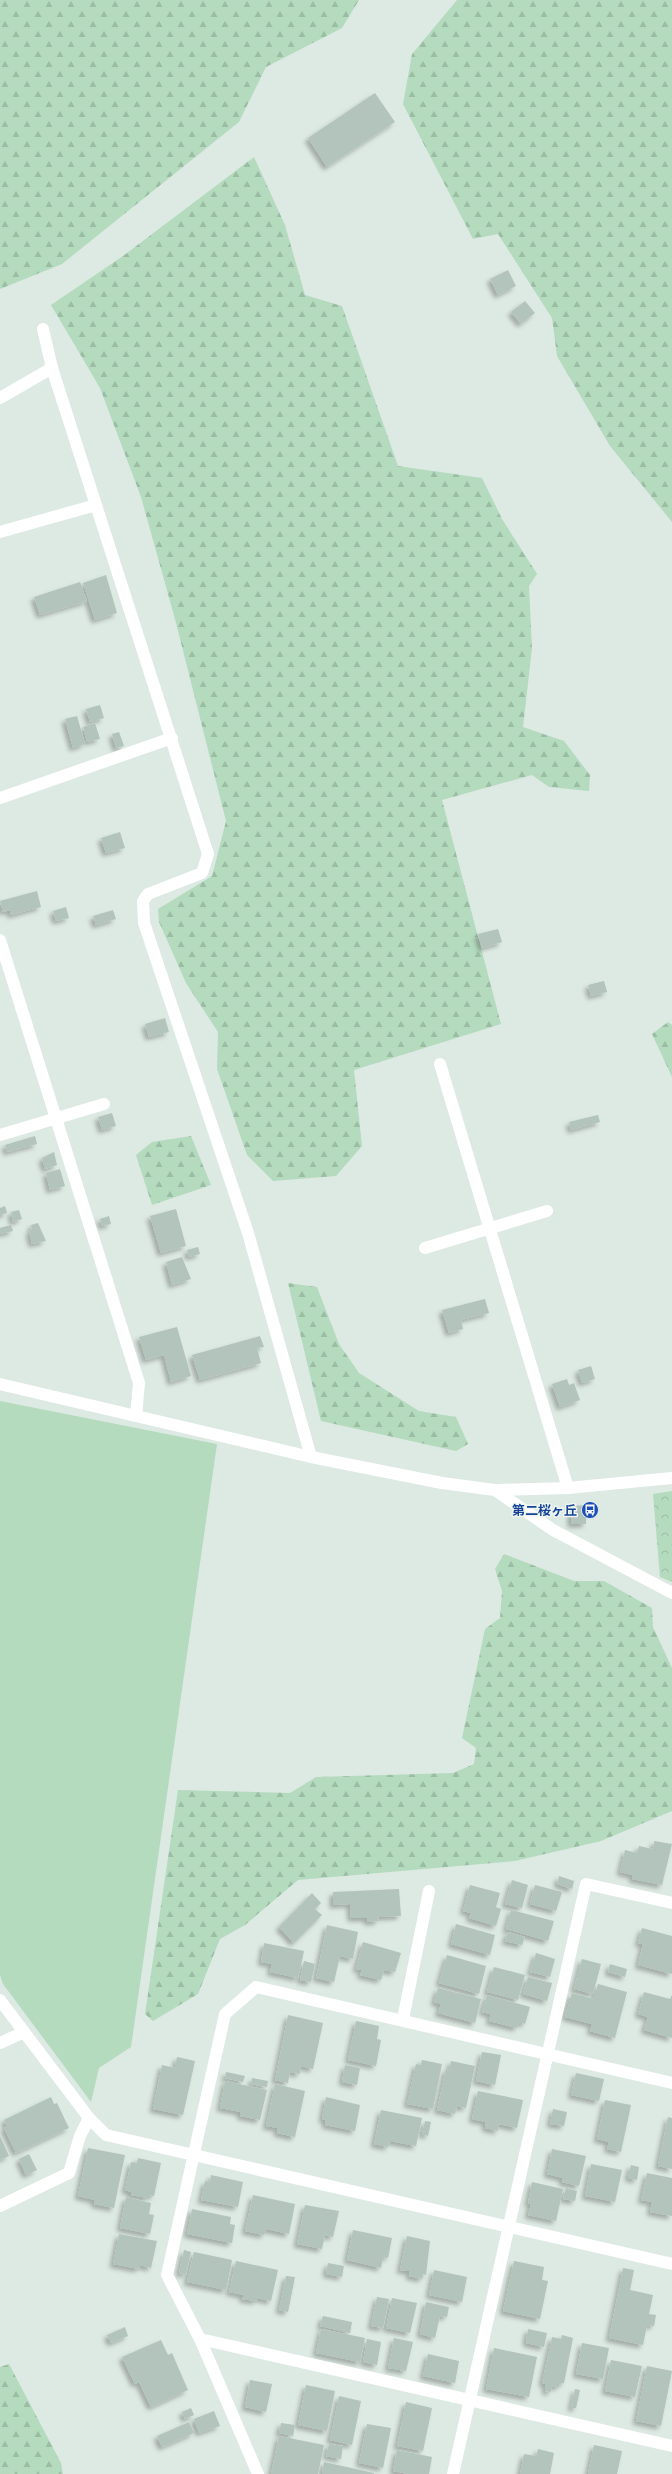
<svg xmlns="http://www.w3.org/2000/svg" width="672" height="2474" font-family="'Open Sans','Noto Sans JP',sans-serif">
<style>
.grass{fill:#b4dbbe}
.forest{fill:url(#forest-firs)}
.park{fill:url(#park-crowns)}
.building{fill:#b2c4bc;filter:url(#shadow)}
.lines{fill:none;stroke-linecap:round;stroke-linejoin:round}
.minor{stroke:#fff;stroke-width:12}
.tertiary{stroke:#fff;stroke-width:12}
.labels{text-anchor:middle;stroke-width:3;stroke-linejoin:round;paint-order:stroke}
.transit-label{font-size:13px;font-weight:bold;fill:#164399;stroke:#edf6f1;text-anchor:end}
</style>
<defs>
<pattern id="forest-firs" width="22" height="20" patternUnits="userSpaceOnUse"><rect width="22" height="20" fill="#b4dbbe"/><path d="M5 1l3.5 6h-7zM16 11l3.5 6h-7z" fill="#9abda4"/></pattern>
<pattern id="park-crowns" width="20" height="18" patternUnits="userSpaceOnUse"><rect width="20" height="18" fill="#b4dbbe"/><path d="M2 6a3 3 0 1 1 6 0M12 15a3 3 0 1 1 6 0" fill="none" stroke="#9abda4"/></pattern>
<filter id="shadow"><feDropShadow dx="-3.5" dy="3.5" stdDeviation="2" flood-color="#0004"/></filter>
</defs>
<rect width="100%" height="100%" fill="#dde9e3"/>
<polygon class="grass" points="0,1401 217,1444 131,2047 99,2068 91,2102 3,1984 0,1975"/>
<g class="forest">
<polygon points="0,0 359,0 342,28 266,67 239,122 62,264 0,289"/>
<polygon points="457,0 672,0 672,522 610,446 557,356 552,318 498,234 473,239 403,104 412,54"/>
<polygon points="254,157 285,225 305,295 342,306 398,466 482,478 502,519 537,574 529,586 532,648 523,727 564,741 590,775 589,791 549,787 532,775 442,800 501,1024 354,1070 362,1146 336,1176 273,1181 247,1155 217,1069 218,1032 186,983 159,922 158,909 212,876 226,821 175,619 141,497 100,388 51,305 123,256"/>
<polygon points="668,1022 672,1025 672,1077 652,1034"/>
<polygon points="191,1136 211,1185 152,1205 136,1155 152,1142"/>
<polygon points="288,1283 317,1287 339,1344 359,1373 419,1411 456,1417 468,1444 456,1451 321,1421"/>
<polygon points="504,1554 574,1581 604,1581 652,1608 653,1627 672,1668 672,1811 601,1841 515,1861 298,1880 245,1925 220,1939 198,1994 153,2021 145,2014 178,1790 290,1793 316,1777 453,1773 474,1764 476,1748 462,1738 485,1629 500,1618 502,1591 495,1569"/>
<polygon points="9,2364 61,2463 63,2474 0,2474 0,2367"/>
</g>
<polygon class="park" points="672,1491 672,1582 660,1577 653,1494"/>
<g class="building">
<polygon points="375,93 395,122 327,167 308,138"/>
<polygon points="508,270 516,286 498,295 490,279"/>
<polygon points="525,301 535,313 521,324 511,312"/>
<polygon points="106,575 117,613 95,620 83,583"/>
<polygon points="80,582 87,601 40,615 34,597"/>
<polygon points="100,705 104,718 90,722 86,709"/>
<polygon points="77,716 85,744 73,748 65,719"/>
<polygon points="95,723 100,739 87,742 83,727"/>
<polygon points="119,732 124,746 116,748 112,734"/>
<polygon points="120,832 125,848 106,853 101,838"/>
<polygon points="37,891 41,907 11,915 10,910 3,912 0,901"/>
<polygon points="66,907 69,918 56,921 53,911"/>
<polygon points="113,910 116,919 96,925 93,916"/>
<polygon points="498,929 502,942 482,948 478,934"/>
<polygon points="604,981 607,992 591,996 588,985"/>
<polygon points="165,1018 169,1032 149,1037 145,1024"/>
<polygon points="112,1113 116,1126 102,1130 98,1117"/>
<polygon points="598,1115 600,1122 571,1130 569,1122"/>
<polygon points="35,1136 37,1144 7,1152 5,1145"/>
<polygon points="54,1152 57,1165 45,1169 42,1158"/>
<polygon points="60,1169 65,1186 50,1190 46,1173"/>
<polygon points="5,1206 7,1213 0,1215 0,1208"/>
<polygon points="176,1209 186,1246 161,1253 150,1216"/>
<polygon points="19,1210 22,1219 13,1222 11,1212"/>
<polygon points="109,1216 111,1224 102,1226 100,1219"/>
<polygon points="38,1223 46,1241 32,1244 29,1231 32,1230 31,1225"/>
<polygon points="11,1225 13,1231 0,1234 0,1228"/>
<polygon points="198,1247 200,1254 189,1257 187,1250"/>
<polygon points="182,1257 191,1279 172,1285 166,1262"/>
<polygon points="485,1299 489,1313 461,1320 463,1329 449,1333 442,1310"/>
<polygon points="177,1327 191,1376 171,1382 164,1355 146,1360 139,1337"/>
<polygon points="260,1336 264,1347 257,1348 261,1363 200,1380 192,1355"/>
<polygon points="591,1366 595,1379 582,1383 578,1370"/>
<polygon points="567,1379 569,1385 574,1383 580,1400 560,1407 552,1384"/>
<polygon points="586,1505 586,1524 571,1524 571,1506"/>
<polygon points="654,1841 672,1844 662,1885 632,1879 633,1875 620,1872 625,1850 637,1853 639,1846 653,1849"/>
<polygon points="559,1876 574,1881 572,1889 557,1884"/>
<polygon points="512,1880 528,1885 522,1908 505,1904"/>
<polygon points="470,1885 500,1893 496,1907 501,1909 496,1926 469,1918 471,1913 463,1911"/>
<polygon points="535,1885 562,1892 556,1911 530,1904"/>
<polygon points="399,1889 401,1916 378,1917 379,1921 368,1922 367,1918 351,1918 350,1904 333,1905 333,1892"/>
<polygon points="312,1893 321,1903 315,1909 322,1915 294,1943 279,1927"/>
<polygon points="511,1910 554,1921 548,1941 506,1929"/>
<polygon points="456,1924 495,1935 490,1955 451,1944"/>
<polygon points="327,1925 358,1932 353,1959 340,1956 334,1982 316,1978"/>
<polygon points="642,1928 672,1936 672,1974 638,1965 643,1944 638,1943"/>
<polygon points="508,1932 525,1937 522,1945 505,1941"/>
<polygon points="363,1942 401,1953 395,1972 384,1970 381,1980 360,1975 362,1970 356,1969"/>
<polygon points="264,1943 304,1951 298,1978 270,1972 272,1964 261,1962"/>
<polygon points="536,1953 555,1959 550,1977 530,1972"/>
<polygon points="447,1955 486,1966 479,1994 439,1983"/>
<polygon points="582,1959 601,1964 593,1994 574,1989"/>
<polygon points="304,1961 315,1964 311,1982 300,1980"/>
<polygon points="610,1964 627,1969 625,1977 608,1972"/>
<polygon points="494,1967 525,1975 518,2000 487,1992"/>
<polygon points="528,1977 552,1983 547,2001 523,1994"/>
<polygon points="598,1984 627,1992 615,2038 590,2031 592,2024 565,2017 572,1993 594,1999"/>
<polygon points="438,1988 481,1999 475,2023 438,2013 441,2004 434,2002"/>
<polygon points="644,1992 670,1999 672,1995 672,2038 644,2030 648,2017 638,2014"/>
<polygon points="487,1995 530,2007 525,2024 519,2022 517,2028 489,2021 491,2014 482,2012"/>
<polygon points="288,2015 323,2023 313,2069 301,2066 300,2074 290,2072 288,2083 275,2080"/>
<polygon points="356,2021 379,2026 377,2039 381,2040 376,2066 348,2060"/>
<polygon points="482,2052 501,2055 495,2085 476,2081"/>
<polygon points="177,2057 195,2061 183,2115 153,2109 162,2065 175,2068"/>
<polygon points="422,2060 442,2064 433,2109 407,2104 416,2064 421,2065"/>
<polygon points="451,2061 475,2066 466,2108 457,2106 455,2114 437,2110 446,2069 449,2070"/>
<polygon points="345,2065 360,2068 357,2085 342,2082"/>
<polygon points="226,2072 245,2076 243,2082 225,2078"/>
<polygon points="576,2073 604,2079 599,2101 571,2095"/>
<polygon points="252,2078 268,2081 267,2087 251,2084"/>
<polygon points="225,2081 267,2090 260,2120 240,2116 241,2112 220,2108"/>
<polygon points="275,2084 305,2091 295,2137 277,2133 278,2128 266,2126"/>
<polygon points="478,2091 523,2100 517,2128 499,2124 498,2131 485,2128 486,2122 472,2119"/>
<polygon points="51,2097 54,2104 57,2103 69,2128 16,2153 4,2128 7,2127 4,2120"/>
<polygon points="326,2097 360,2105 355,2131 325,2125 326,2120 322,2119"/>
<polygon points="605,2100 631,2105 621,2152 607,2149 609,2142 597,2139"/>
<polygon points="553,2109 567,2112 564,2126 550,2124"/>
<polygon points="381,2110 422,2118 416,2146 390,2141 388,2147 374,2144"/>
<polygon points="668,2117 672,2118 672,2169 658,2166"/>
<polygon points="425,2121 431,2122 428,2136 422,2134"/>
<polygon points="0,2136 9,2156 0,2160"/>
<polygon points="88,2148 125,2155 114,2208 94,2204 95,2200 78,2196"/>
<polygon points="552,2149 586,2156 579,2186 562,2182 563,2178 547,2174"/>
<polygon points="29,2154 37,2170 26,2175 19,2159"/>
<polygon points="138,2158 161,2163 154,2196 148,2195 148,2198 131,2195 131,2192 125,2190 131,2162 137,2163"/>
<polygon points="591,2164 622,2170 615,2202 585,2196"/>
<polygon points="631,2165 639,2167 637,2180 628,2178"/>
<polygon points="647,2173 672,2178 672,2216 650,2212 652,2202 641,2200"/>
<polygon points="211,2175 243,2182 238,2207 201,2200 205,2181 210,2182"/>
<polygon points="532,2182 563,2189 556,2221 528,2215 531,2204 528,2203"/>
<polygon points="566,2188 577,2191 575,2201 563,2199"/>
<polygon points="253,2195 295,2204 289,2234 266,2229 264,2235 245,2231"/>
<polygon points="126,2197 151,2203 149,2214 154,2215 150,2234 120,2228"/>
<polygon points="305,2205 339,2211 333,2237 325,2235 322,2249 297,2244"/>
<polygon points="192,2209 231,2217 230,2224 235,2225 232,2243 187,2234"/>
<polygon points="353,2230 392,2238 388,2258 383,2257 381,2268 347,2260"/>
<polygon points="119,2234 157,2241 151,2268 140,2265 139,2269 113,2264"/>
<polygon points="407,2236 430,2241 426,2275 423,2274 422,2279 409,2276 410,2271 400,2270"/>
<polygon points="184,2250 191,2252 186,2274 179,2273"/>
<polygon points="194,2252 232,2260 226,2290 187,2282"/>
<polygon points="236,2261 278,2270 271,2301 257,2298 256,2301 242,2299 244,2295 229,2292"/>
<polygon points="514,2261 544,2267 542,2280 548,2281 540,2319 503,2311"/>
<polygon points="328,2263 344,2266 342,2277 326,2274"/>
<polygon points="623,2268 634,2270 630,2290 653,2295 649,2314 656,2315 654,2326 647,2325 643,2345 609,2338"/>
<polygon points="434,2270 467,2277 462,2302 429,2295"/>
<polygon points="286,2276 295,2277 288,2312 279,2310"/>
<polygon points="377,2297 389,2299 383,2328 371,2326"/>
<polygon points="392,2298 417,2303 410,2333 386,2328"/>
<polygon points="426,2302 449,2307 447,2317 440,2316 435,2338 420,2334"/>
<polygon points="323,2316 352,2322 350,2333 320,2326"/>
<polygon points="125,2327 128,2336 111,2343 107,2335"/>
<polygon points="321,2329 365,2338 360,2362 316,2353"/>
<polygon points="528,2329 547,2333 544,2347 526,2343"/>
<polygon points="562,2335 573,2338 564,2383 560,2383 559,2387 552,2386 551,2392 545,2391 546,2384 542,2383 552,2337 561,2339"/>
<polygon points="394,2338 413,2342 406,2371 388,2368"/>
<polygon points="367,2339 381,2342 377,2365 363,2362"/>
<polygon points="161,2340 168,2355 172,2353 188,2390 151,2407 139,2382 135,2384 122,2357"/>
<polygon points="582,2343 609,2348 603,2379 576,2374"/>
<polygon points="494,2348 537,2357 529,2397 486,2389"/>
<polygon points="428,2354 459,2361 455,2383 423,2376"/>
<polygon points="611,2360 642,2366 635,2397 605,2391"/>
<polygon points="647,2366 672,2371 661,2426 636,2421"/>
<polygon points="250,2380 272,2384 266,2412 245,2407"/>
<polygon points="306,2385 335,2391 327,2431 298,2425"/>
<polygon points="575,2389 580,2390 576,2408 571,2408"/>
<polygon points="339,2396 361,2401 352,2445 330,2440"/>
<polygon points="406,2402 432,2408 423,2451 397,2446"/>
<polygon points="191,2408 194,2415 185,2419 182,2412"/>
<polygon points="214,2411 220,2426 199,2433 194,2419"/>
<polygon points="189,2422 194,2433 162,2447 157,2436"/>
<polygon points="281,2423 295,2425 293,2436 279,2433"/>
<polygon points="367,2424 391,2428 383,2468 359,2463"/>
<polygon points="279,2436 324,2445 318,2474 271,2474"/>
<polygon points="329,2444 343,2446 341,2459 326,2456"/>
<polygon points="594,2445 622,2451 617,2474 588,2474"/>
<polygon points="538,2449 554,2453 550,2474 520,2474 524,2454 536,2456"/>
<polygon points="397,2450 432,2457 429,2474 408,2474 393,2471"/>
<polygon points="324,2462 374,2473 374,2474 322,2474"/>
</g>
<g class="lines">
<g class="minor">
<polyline points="43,329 52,368 208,854 202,873 148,894 143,901 144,923 248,1233 311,1457"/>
<polyline points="0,398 52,368"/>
<polyline points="0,532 96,505"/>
<polyline points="0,798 172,738"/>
<polyline points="0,940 139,1383 136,1416"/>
<polyline points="440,1064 568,1488"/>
<polyline points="0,1135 104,1104"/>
<polyline points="425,1248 547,1211"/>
<polyline points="495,1490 553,1530 672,1593"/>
<polyline points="0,2000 89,2118 106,2135 672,2264"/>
<polyline points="403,2019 429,1891"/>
<polyline points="0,2043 24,2032"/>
<polyline points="0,2206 69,2173 80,2136 89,2118"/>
<polyline points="200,2339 672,2446"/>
<polyline points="258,2474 200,2339 167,2275 225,2014 256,1987 672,2083"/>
<polyline points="453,2474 586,1884 672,1903"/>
</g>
<polyline class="tertiary" points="0,1384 311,1457 442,1483 495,1490 568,1488 672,1478"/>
</g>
<defs>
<g id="bus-disc" transform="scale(0.9)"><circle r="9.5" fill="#1a4fb4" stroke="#edf6f1"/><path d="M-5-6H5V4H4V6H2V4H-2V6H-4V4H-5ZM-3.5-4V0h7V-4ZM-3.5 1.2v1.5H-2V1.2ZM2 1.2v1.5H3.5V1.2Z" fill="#fff"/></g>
</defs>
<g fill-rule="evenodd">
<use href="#bus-disc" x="590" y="1510"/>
</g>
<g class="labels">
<g class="transit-label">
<text x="577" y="1515">第二桜ヶ丘</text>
</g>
</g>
</svg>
